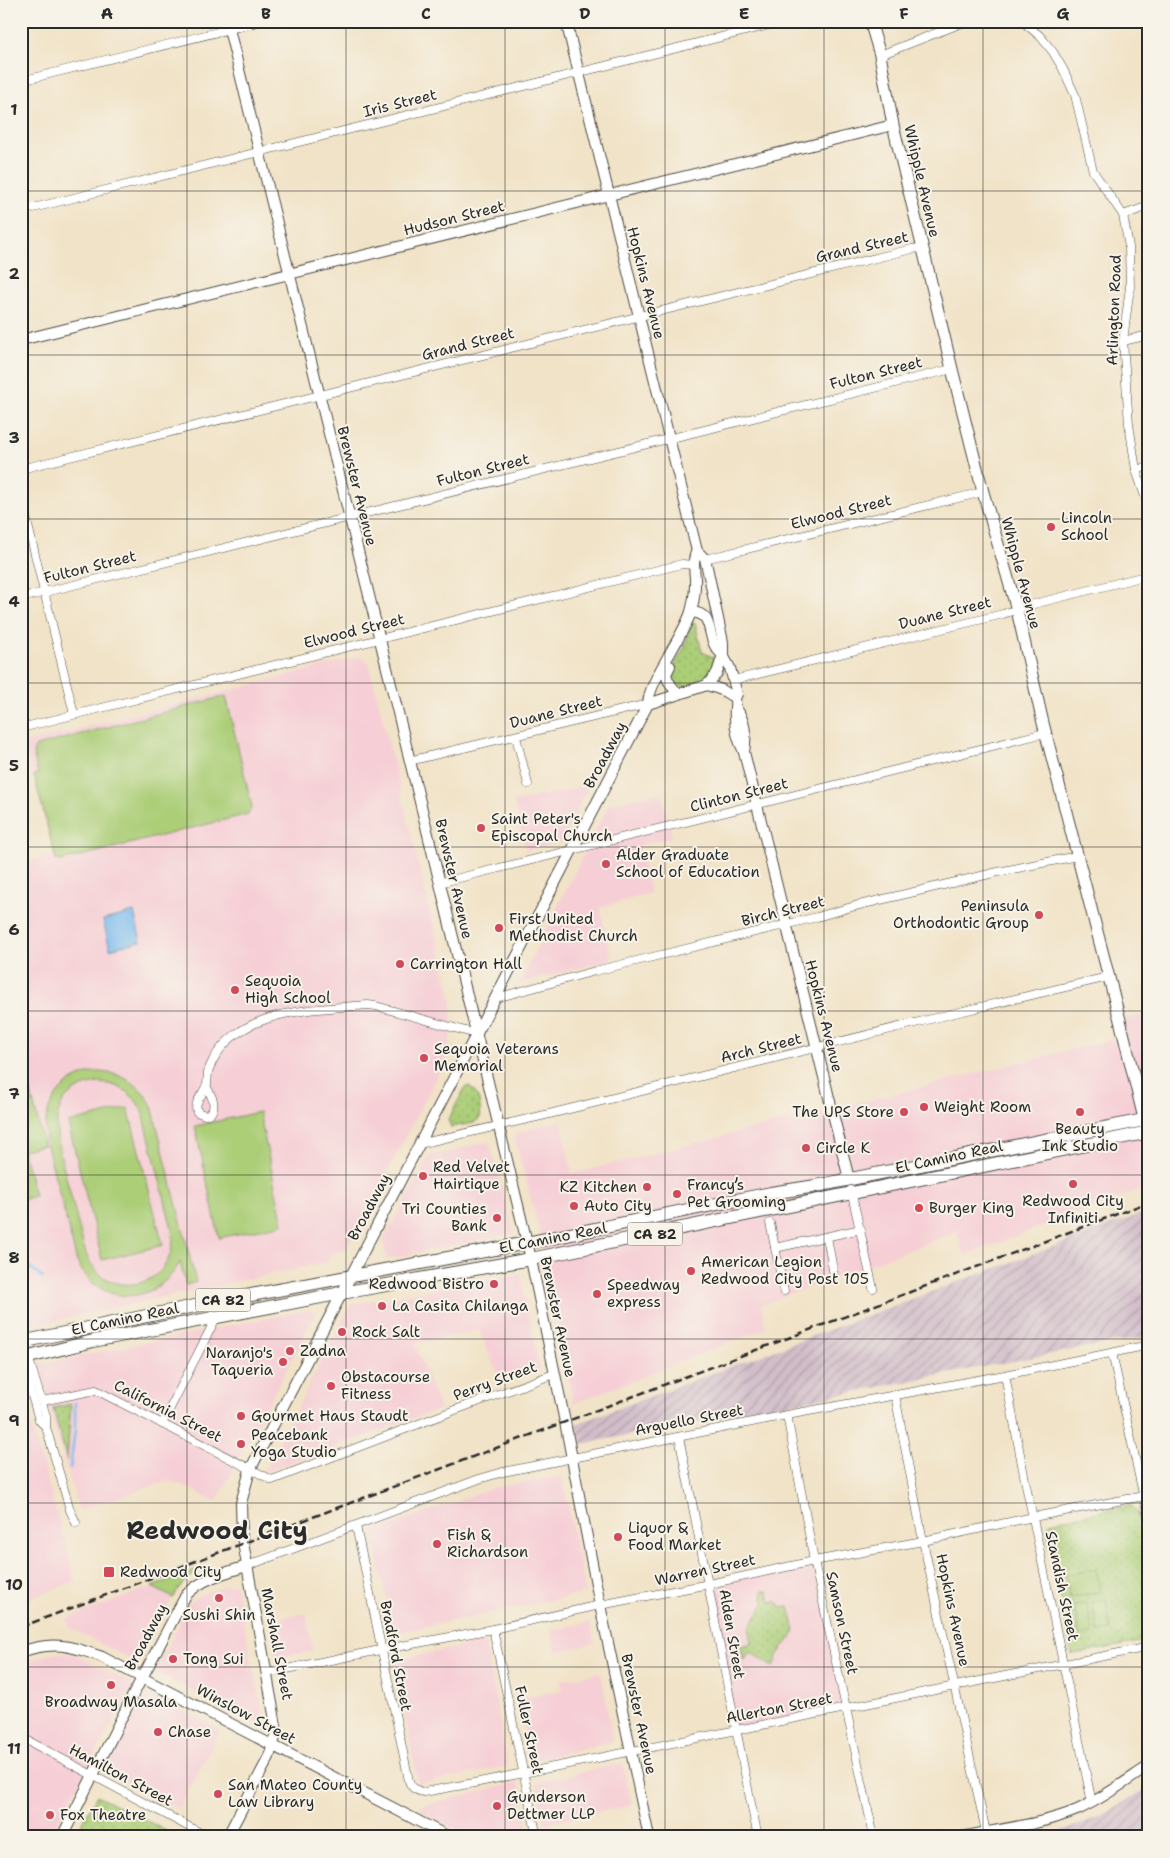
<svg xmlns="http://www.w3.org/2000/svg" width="1170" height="1858" font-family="'Shantell Sans',sans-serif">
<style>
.built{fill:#f6cfd6}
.industrial{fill:url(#industrial-furrows)}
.park{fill:url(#park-dots);stroke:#6b7c51}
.garden{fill:#abce77;stroke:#6b7c51;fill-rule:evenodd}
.water{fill:#7bbcf0;stroke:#53748e}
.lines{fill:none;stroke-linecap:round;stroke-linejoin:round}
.stream{stroke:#7bbcf0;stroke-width:2.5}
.minor-casing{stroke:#494742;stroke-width:9}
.tertiary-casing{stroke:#494742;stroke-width:12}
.secondary-casing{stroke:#494742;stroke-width:13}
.primary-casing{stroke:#494742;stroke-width:14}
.minor{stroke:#fff;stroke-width:8}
.tertiary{stroke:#fff;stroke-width:10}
.secondary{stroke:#fff;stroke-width:11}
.primary{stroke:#fff;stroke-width:12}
.rail{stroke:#2b2b2b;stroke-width:2.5;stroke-dasharray:8 4;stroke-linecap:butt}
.grid{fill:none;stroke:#2b2b2b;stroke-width:1;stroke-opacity:0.55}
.poi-dot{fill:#d1495b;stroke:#f7f3e8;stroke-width:2}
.labels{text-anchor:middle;stroke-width:4;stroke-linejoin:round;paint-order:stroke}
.shield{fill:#f7f3e8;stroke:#686764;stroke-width:1}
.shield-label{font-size:14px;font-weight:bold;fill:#2b2b2b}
.street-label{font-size:15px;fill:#2b2b2b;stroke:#f7f3e8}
.poi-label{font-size:15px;fill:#2b2b2b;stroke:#f7f3e8;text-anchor:start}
.town-label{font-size:25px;font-weight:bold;fill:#2b2b2b;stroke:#f7f3e8}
.neatline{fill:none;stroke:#2b2b2b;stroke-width:2}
.grid-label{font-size:16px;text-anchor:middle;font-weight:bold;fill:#2b2b2b}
</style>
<defs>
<pattern id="industrial-furrows" width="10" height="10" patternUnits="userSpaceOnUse" patternTransform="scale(1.25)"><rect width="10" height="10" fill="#d1bdc9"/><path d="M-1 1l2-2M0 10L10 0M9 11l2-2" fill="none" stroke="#aa9aa3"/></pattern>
<pattern id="park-dots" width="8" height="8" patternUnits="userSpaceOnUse" patternTransform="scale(1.25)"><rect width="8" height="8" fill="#abce77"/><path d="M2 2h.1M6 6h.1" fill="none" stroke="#93b167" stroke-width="1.8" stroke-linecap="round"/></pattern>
</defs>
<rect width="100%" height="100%" fill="#f7f3e8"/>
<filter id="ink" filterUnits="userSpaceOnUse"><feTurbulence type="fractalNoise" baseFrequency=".02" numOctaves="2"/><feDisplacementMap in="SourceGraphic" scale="10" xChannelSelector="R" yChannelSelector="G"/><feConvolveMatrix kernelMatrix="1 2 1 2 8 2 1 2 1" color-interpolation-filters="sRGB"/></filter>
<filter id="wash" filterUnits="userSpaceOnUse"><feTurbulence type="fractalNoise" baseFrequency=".0096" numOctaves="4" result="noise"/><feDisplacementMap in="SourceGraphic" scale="20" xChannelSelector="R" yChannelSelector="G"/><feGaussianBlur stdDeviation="1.12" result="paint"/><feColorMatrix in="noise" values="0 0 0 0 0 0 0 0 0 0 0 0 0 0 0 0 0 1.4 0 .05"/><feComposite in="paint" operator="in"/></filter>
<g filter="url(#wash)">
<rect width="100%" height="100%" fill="#f1e3c7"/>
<g class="built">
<polygon points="360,657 365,658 369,663 452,1000 451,1034 445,1061 351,1241 344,1251 336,1252 329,1257 328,1262 43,1323 30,1319 21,1285 21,864 54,855 24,743"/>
<polygon points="589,785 562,841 526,851 514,802"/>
<polygon points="661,792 672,837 639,845 650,893 600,908 612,960 519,983 609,804"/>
<polygon points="1149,1013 1149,1186 964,1256 957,1232 761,1305 766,1328 573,1404 548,1265 514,1134 561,1120 572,1174 1114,1039 1128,1019"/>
<polygon points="489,1141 514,1233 387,1259 383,1241 430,1155 441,1154"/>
<polygon points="520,1274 540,1370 501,1383 479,1330 415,1344 440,1409 263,1473 351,1304"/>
<polygon points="307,1310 317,1312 216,1502 182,1485 167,1481 79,1510 50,1412 40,1364"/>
<polygon points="21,1389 76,1581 21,1602"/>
<polygon points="562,1476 586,1593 395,1633 371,1532 497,1487"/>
<polygon points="814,1561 846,1709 735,1730 709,1584"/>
<polygon points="235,1583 265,1722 263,1728 155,1672 191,1601 201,1594"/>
<polygon points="153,1586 173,1597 135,1662 69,1627 66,1619"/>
<polygon points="306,1613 313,1651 276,1658 269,1620"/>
<polygon points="590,1622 595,1643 556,1652 551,1630"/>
<polygon points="485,1642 508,1766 418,1784 394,1660"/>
<polygon points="55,1653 73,1654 134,1684 49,1837 21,1837 21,1665 42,1656"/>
<polygon points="601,1672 613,1741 532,1761 518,1699 562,1690 560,1680"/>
<polygon points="147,1692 220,1730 179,1809 105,1770"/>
<polygon points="623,1763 632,1805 545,1824 536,1783"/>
<polygon points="519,1782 530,1837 471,1837 422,1812 421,1806"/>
</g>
<g class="industrial">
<polygon points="1149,1211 1149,1337 1092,1346 582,1444 576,1424"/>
<polygon points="1149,1786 1149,1837 1041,1837 1085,1823 1107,1813"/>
</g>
<g class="park">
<path d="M 693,623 L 695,623 L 702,652 L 713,657 C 714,661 715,665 714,669 C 708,684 685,693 674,681 C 669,667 680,658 685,646 C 688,638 688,631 693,623 Z"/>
<path d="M 469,1086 C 478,1090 482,1109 480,1118 L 474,1123 L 451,1127 L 448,1120 L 465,1088 Z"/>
<polygon points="71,1404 67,1460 53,1408"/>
<polygon points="1131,1505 1138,1512 1149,1565 1149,1640 1072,1655 1047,1530 1050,1522"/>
<polygon points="762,1591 768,1591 770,1602 776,1601 781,1607 789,1606 795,1632 776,1657 777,1659 774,1667 750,1652 744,1661 741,1646 752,1643 749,1628 764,1604"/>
<polygon points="97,1795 178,1837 75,1837"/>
</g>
<g class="garden">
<polygon points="226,696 252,807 248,814 61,861 56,860 34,775 38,774 33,752 36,746"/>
<polygon points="21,1052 44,1145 23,1150 35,1196 21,1200"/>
<path d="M 96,1072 C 121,1072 140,1083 152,1106 L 196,1282 L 186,1285 L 180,1262 C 156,1306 100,1308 77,1262 L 46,1142 C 41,1106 61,1078 96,1072 ZM 97,1083 C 120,1083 137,1095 144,1117 L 172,1229 C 181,1288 104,1307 85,1251 C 79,1229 74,1206 68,1184 C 58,1145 39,1093 97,1083 Z"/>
<polygon points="128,1108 163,1245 102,1260 68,1123"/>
<polygon points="259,1112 283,1224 219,1238 195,1126"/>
<polygon points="1096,1569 1100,1592 1070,1598 1066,1575"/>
<polygon points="195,1570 196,1573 182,1584 173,1598 152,1587"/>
<polygon points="1106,1600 1111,1630 1098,1632 1092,1602"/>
<polygon points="1087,1603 1093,1633 1080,1636 1074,1606"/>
</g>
<polygon class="water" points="134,912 141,941 110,949 103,920"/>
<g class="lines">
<g class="stream">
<polyline points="21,1261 43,1278"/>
<polyline points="70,1469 75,1429 75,1403"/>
</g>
</g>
</g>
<g filter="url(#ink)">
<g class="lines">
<g class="minor-casing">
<g id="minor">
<polyline points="1022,21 1040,36 1053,52 1063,69 1075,95 1093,171 1123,215 1129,247 1130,287 1123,341 1129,424 1136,470 1149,508"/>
<polyline points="880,55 967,21"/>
<polyline points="21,81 262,21"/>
<polyline points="21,211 786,21"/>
<polyline points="1123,215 1149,206"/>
<polyline points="1123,341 1149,335"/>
<polyline points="21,469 912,249 922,248"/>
<polyline points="1136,470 1149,466"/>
<polyline points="21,497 74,714"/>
<polyline points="705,559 983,492"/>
<polyline points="21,598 952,369"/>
<polyline points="734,680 1003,614 1030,605 1149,575"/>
<polyline points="21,728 682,564 694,565"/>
<polyline points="516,737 528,784"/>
<polyline points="409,761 648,704"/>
<polyline points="439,883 1045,733"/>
<polyline points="496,998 595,971 817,917 855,906 998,872 1077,856"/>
<path d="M 206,1086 C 211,1095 217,1104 211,1113 L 205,1115 L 197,1112 C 193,1102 204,1094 207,1084 C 208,1079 207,1074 209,1069 C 233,1008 312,1010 368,1005 L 376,1006 L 476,1034"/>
<polyline points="419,1144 541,1116 955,1013 1108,977"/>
<polyline points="851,1190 873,1288"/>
<polyline points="770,1223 784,1291"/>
<polyline points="827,1237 834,1275"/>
<polyline points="775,1248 861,1229"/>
<polyline points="21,1333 46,1416 46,1427 70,1510 76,1523"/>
<polyline points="1112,1353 1149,1521"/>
<polyline points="27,1357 25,1372 39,1420 46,1427"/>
<polyline points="1005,1375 1024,1475 1092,1803"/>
<polyline points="895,1395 923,1541 986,1832"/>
<polyline points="42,1401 96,1390 272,1480 455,1410 554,1374"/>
<polyline points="787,1415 814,1561 874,1837"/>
<polyline points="162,1424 217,1316"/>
<path d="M 679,1437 C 706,1570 730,1704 758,1837"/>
<path d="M 356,1526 L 409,1781 C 411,1788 416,1791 424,1792 L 474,1783 L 1149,1647"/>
<polyline points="247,1566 479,1479 503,1472 787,1415 1005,1375 1149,1345"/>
<polyline points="493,1629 537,1837"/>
<polyline points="267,1673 380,1650 493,1629 600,1605 709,1584 814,1561 923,1541 1033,1517 1149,1495"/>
<polyline points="21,1737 208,1837"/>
</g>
</g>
<g class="tertiary-casing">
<g id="tertiary">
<polyline points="227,21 426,826 530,1255 565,1422 600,1605 649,1837"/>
<path d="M 566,21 L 697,551 L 705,559 L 707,567 L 723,642 L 723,655 L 730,668 L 737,694 L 735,698 C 736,705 734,711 735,718 C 735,729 739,742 744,752 L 849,1179"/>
<polyline points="21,340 893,125"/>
<path d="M 691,612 C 713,613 707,632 715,646 C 717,649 720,653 723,655 L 717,673 L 707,685"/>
<path d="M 670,666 L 666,674 C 668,683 672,688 679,694"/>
<polyline points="648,704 707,685 722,690 735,698"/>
<path d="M 736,708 C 746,722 747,736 744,752"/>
<path d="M 21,1652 C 53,1640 72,1646 102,1657 L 449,1837"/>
<path d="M 62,1837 L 134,1693 L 186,1595 C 203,1578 224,1573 247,1566"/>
<path d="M 227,1837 L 269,1757 L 277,1731 L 242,1537 L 241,1503 L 250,1470 L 648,704 C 649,680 682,639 691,612 C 693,604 695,594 695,585 C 696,574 691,560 697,551"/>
<path d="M 961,1837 C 999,1829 1041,1825 1077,1810 C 1102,1799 1126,1781 1149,1766"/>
</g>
</g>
<g class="secondary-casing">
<polyline id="secondary" points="870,21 880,55 893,125 952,369 983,492 1017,610 1043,723 1121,1024 1149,1139"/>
</g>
<g class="primary-casing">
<g id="primary">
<polyline points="21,1342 214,1302 527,1243 771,1193 816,1186 1149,1119"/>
<polyline points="21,1359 93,1341 342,1293 531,1259 1149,1132"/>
</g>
</g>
<use href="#minor" class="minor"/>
<use href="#tertiary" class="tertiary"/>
<use href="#secondary" class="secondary"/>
<use href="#primary" class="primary"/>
<polyline class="rail" points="21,1627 1149,1202"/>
</g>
</g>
<path class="grid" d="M 187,21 L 187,1837M 346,21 L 346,1837M 505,21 L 505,1837M 665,21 L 665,1837M 824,21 L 824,1837M 983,21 L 983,1837M 21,191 L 1149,191M 21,355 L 1149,355M 21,519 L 1149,519M 21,683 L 1149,683M 21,847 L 1149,847M 21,1011 L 1149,1011M 21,1175 L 1149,1175M 21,1339 L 1149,1339M 21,1503 L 1149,1503M 21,1667 L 1149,1667"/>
<g class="poi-dot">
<circle cx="1051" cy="527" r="5"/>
<circle cx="481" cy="828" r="5"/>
<circle cx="606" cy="864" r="5"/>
<circle cx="1039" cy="915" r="5"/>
<circle cx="499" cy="928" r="5"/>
<circle cx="400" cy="964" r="5"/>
<circle cx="235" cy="990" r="5"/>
<circle cx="424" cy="1058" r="5"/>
<circle cx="924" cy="1107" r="5"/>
<circle cx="904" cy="1112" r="5"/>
<circle cx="1080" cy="1112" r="5"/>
<circle cx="806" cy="1148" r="5"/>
<circle cx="423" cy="1176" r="5"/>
<circle cx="1073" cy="1184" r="5"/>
<circle cx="647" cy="1187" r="5"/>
<circle cx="677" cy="1194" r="5"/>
<circle cx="574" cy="1206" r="5"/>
<circle cx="919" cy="1208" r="5"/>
<circle cx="497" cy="1218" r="5"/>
<circle cx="691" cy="1271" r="5"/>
<circle cx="494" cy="1284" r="5"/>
<circle cx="597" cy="1294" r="5"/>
<circle cx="382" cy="1306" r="5"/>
<circle cx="342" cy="1332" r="5"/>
<circle cx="290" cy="1351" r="5"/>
<circle cx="283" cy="1362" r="5"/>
<circle cx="331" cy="1386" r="5"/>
<circle cx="241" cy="1416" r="5"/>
<circle cx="241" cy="1444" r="5"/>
<circle cx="618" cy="1537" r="5"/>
<circle cx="437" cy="1544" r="5"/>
<rect x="103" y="1566" width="12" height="12" rx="2.5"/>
<circle cx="219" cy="1598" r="5"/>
<circle cx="173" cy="1659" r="5"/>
<circle cx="111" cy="1685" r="5"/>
<circle cx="158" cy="1732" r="5"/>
<circle cx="218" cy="1794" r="5"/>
<circle cx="497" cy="1806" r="5"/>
<circle cx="50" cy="1815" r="5"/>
</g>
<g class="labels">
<g class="shield">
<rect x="627.5" y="1222.5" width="55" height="23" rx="4"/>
<rect x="195.5" y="1288.5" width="55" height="23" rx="4"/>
</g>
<g class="shield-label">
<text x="655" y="1239">CA 82</text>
<text x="223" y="1305">CA 82</text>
</g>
<g class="street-label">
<text transform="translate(400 103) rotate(-14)" y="5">Iris Street</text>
<text transform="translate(922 181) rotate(77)" y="5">Whipple Avenue</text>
<text transform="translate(454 218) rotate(-14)" y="5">Hudson Street</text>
<text transform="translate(862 247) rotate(-13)" y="5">Grand Street</text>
<text transform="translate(646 283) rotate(76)" y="5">Hopkins Avenue</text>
<text transform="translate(1114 310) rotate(-88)" y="5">Arlington Road</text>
<text transform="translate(468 344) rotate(-14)" y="5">Grand Street</text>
<text transform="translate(876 373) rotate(-14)" y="5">Fulton Street</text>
<text transform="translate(483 470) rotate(-14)" y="5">Fulton Street</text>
<text transform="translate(357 486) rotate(76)" y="5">Brewster Avenue</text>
<text transform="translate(841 512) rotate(-14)" y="5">Elwood Street</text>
<text transform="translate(90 567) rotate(-14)" y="5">Fulton Street</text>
<text transform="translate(1021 573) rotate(75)" y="5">Whipple Avenue</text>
<text transform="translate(945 613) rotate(-14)" y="5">Duane Street</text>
<text transform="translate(354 631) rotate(-14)" y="5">Elwood Street</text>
<text transform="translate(556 712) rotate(-14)" y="5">Duane Street</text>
<text transform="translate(605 755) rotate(-62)" y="5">Broadway</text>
<text transform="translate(739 795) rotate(-14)" y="5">Clinton Street</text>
<text transform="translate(454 879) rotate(77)" y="5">Brewster Avenue</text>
<text transform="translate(783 911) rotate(-14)" y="5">Birch Street</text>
<text transform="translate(824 1016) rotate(76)" y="5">Hopkins Avenue</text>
<text transform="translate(761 1048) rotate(-14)" y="5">Arch Street</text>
<text transform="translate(949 1157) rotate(-12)" y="5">El Camino Real</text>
<text transform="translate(369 1207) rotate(-62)" y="5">Broadway</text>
<text transform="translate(553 1238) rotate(-11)" y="5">El Camino Real</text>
<text transform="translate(558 1317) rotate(78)" y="5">Brewster Avenue</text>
<text transform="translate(125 1319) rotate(-12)" y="5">El Camino Real</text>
<text transform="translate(495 1381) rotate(-20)" y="5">Perry Street</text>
<text transform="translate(168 1411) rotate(27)" y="5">California Street</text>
<text transform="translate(689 1420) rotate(-11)" y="5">Arguello Street</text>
<text transform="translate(705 1570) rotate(-12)" y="5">Warren Street</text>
<text transform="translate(1062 1586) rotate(78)" y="5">Standish Street</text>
<text transform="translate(953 1610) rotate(78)" y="5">Hopkins Avenue</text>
<text transform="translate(842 1623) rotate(78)" y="5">Samson Street</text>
<text transform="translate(732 1634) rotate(80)" y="5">Alden Street</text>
<text transform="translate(146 1637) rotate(-62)" y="5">Broadway</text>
<text transform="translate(277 1644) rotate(79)" y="5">Marshall Street</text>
<text transform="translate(396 1656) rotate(79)" y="5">Bradford Street</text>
<text transform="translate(779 1708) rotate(-11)" y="5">Allerton Street</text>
<text transform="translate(246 1714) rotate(28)" y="5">Winslow Street</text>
<text transform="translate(639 1714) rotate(78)" y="5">Brewster Avenue</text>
<text transform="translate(529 1730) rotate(78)" y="5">Fuller Street</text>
<text transform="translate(121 1775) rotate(28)" y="5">Hamilton Street</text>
</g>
<g class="poi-label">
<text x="1061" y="523">Lincoln<tspan x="1061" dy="17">School</tspan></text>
<text x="491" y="824">Saint Peter's<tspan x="491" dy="17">Episcopal Church</tspan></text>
<text x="616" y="860">Alder Graduate<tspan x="616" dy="17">School of Education</tspan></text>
<text x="1029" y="911" text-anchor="end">Peninsula<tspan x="1029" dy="17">Orthodontic Group</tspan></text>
<text x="509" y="924">First United<tspan x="509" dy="17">Methodist Church</tspan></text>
<text x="410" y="969">Carrington Hall</text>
<text x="245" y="986">Sequoia<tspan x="245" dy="17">High School</tspan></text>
<text x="434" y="1054">Sequoia Veterans<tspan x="434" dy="17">Memorial</tspan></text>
<text x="934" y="1112">Weight Room</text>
<text x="894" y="1117" text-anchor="end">The UPS Store</text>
<text x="1080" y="1134" text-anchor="middle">Beauty<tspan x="1080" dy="17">Ink Studio</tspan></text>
<text x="816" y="1153">Circle K</text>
<text x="433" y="1172">Red Velvet<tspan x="433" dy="17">Hairtique</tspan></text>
<text x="687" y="1190">Francy’s<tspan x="687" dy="17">Pet Grooming</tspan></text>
<text x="637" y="1192" text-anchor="end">KZ Kitchen</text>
<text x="1073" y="1206" text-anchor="middle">Redwood City<tspan x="1073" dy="17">Infiniti</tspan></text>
<text x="584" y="1211">Auto City</text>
<text x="929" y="1213">Burger King</text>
<text x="487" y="1214" text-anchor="end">Tri Counties<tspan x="487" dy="17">Bank</tspan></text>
<text x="701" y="1267">American Legion<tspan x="701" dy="17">Redwood City Post 105</tspan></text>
<text x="484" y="1289" text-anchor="end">Redwood Bistro</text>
<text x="607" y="1290">Speedway<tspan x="607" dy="17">express</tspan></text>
<text x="392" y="1311">La Casita Chilanga</text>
<text x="352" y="1337">Rock Salt</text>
<text x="300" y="1356">Zadna</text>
<text x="273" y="1358" text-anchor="end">Naranjo's<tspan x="273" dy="17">Taqueria</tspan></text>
<text x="341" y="1382">Obstacourse<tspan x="341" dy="17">Fitness</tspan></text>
<text x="251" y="1421">Gourmet Haus Staudt</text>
<text x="251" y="1440">Peacebank<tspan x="251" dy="17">Yoga Studio</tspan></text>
<text x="628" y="1533">Liquor &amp;<tspan x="628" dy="17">Food Market</tspan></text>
<text x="447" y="1540">Fish &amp;<tspan x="447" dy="17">Richardson</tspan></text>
<text x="120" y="1577">Redwood City</text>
<text x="219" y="1620" text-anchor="middle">Sushi Shin</text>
<text x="183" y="1664">Tong Sui</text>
<text x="111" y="1707" text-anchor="middle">Broadway Masala</text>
<text x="168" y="1737">Chase</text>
<text x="228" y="1790">San Mateo County<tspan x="228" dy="17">Law Library</tspan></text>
<text x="507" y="1802">Gunderson<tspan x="507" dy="17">Dettmer LLP</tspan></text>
<text x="60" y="1820">Fox Theatre</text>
</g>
<g class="town-label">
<text x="217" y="1539">Redwood City</text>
</g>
</g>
<rect width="1170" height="1858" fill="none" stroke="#f7f3e8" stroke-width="55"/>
<rect x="28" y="28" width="1114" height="1802" class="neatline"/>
<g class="grid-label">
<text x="107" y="19">A</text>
<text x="266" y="19">B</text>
<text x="426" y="19">C</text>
<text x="585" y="19">D</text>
<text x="744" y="19">E</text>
<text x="904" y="19">F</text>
<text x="1063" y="19">G</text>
<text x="14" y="115">1</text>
<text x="14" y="279">2</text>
<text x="14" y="443">3</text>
<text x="14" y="607">4</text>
<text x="14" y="771">5</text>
<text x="14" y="935">6</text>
<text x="14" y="1099">7</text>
<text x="14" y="1263">8</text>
<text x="14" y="1426">9</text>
<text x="14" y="1590">10</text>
<text x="14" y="1754">11</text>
</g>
</svg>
